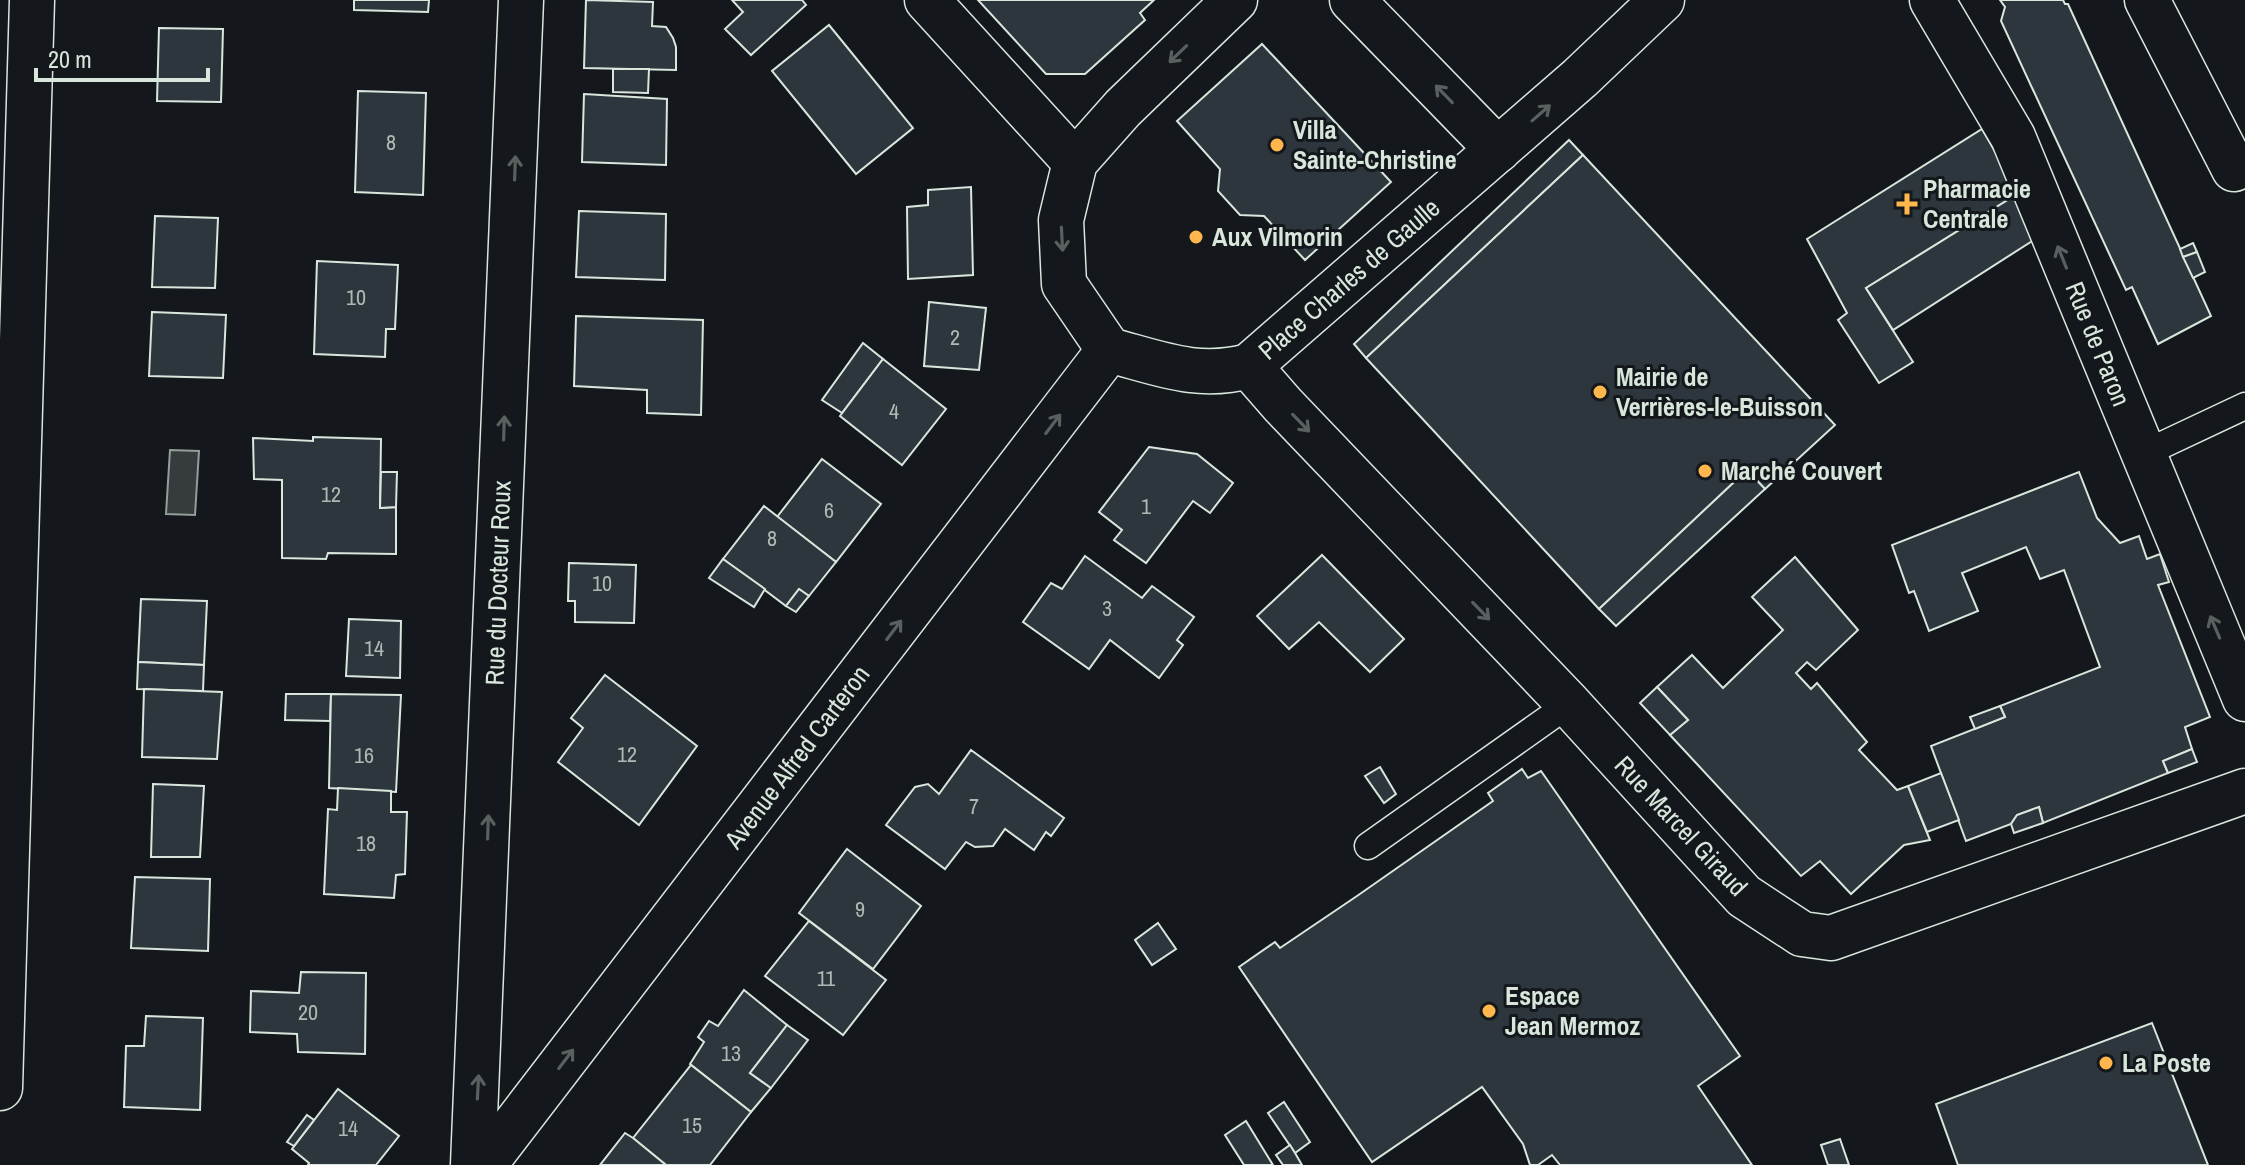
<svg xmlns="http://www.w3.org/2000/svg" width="2245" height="1165" font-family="'Archivo Narrow',sans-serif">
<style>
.water{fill:#363b3e;stroke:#939e99;stroke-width:2}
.building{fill:#2c363c;stroke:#d8e6dc;stroke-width:2}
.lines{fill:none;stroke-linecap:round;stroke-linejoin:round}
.service-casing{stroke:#d8e6dc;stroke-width:29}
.minor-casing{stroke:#d8e6dc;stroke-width:47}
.service{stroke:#14181c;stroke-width:26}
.minor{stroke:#14181c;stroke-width:44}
.oneway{stroke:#59605f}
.poi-dot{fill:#ffb74d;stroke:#14181c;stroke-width:3}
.labels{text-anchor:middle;stroke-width:6;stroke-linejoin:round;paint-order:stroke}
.number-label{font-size:22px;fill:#adbab4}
.poi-label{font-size:26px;font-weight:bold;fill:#d8e6dc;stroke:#14181c;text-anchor:start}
.street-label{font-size:26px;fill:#d8e6dc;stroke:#14181c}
</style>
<rect width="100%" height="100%" fill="#14181c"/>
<polygon class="water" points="170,450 199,451 195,515 166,514"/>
<g class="building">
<polygon points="354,0 429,0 428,12 354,10"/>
<polygon points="586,0 653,2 652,26 666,27 673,38 676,47 676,70 584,68"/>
<polygon points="732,0 802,0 806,5 751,55 725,29 743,12"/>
<polygon points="978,0 1154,0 1140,13 1145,20 1085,74 1046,74"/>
<polygon points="2000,0 2063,0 2065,4 2068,4 2211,316 2158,344 2132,287 2126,290 2001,21 2005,7"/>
<polygon points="829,25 913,128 856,174 772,71"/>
<polygon points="159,28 223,29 221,102 157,101"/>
<polygon points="1262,44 1391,182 1305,260 1264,216 1240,215 1218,191 1220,169 1177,121"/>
<polygon points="613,69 649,69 648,93 613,92"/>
<polygon points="358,91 426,93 423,195 355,192"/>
<polygon points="584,94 667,99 666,165 582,162"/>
<polygon points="1982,129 2019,193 1866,288 1913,362 1879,383 1838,320 1847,313 1807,239"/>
<polygon points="1569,140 1583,155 1366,358 1354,344"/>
<polygon points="1583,155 1835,425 1765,489 1747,470 1599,609 1366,358"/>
<polygon points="971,187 973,275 908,279 907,207 928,205 928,190"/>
<polygon points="2019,193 2040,236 1893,330 1866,288"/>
<polygon points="579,211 666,214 665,280 576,277"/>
<polygon points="155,216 218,218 215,288 152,287"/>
<polygon points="2193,243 2197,252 2183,257 2180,249"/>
<polygon points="2197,252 2205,272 2193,278 2183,257"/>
<polygon points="317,261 398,265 395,329 386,329 385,357 314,354"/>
<polygon points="929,302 986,308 979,370 924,366"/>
<polygon points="152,312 226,315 223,378 149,376"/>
<polygon points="576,316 703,320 701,415 647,413 647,390 574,386"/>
<polygon points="863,343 883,359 842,413 822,400"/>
<polygon points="883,359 946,409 902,465 840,416"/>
<polygon points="313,437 381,439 380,508 396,507 396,554 328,553 326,559 282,558 282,480 254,479 253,438 313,441"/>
<polygon points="1149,447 1197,454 1233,483 1210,513 1193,501 1146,563 1114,540 1122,530 1099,512"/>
<polygon points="822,459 881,504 836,562 777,517"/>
<polygon points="1747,470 1765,489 1616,626 1599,609"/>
<polygon points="381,472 397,472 396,507 380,508"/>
<polygon points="2079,472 2097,518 2120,543 2139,536 2147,559 2160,554 2169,582 2158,585 2210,717 2185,727 2192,749 2163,761 2168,773 2043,823 2039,807 2017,815 2011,824 1966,841 1931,746 2005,717 2000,706 2100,667 2064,570 2040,579 2026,547 1962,573 1978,611 1929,631 1914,591 1909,593 1892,545"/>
<polygon points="764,506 836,562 809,596 799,589 786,606 723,559"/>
<polygon points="1322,555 1404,639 1370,672 1319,622 1289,649 1257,616"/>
<polygon points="1085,556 1142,598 1152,586 1194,617 1177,640 1183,645 1159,678 1110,640 1089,669 1023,622 1051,583 1062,589"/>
<polygon points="1795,557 1858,630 1816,670 1807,662 1796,673 1811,689 1817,683 1867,742 1859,750 1897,790 1908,786 1930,840 1904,845 1851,894 1820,861 1801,876 1670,735 1688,720 1657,687 1692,655 1723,688 1783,630 1752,597"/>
<polygon points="723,559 765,589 754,607 709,578"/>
<polygon points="569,563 636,565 634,623 575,622 575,601 568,601"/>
<polygon points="799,589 809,596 796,612 786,606"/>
<polygon points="141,599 207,601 204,665 138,662"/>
<polygon points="349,619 401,621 400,678 346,676"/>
<polygon points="138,662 204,665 203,691 137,689"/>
<polygon points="605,675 697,746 639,825 558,762 583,728 571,718"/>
<polygon points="1657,687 1688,720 1670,735 1640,703"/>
<polygon points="144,689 222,692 217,759 142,757"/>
<polygon points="286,694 331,694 330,721 285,720"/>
<polygon points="331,694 401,695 396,792 329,788"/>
<polygon points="2000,706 2005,717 1975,729 1970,717"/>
<polygon points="2192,749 2197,762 2168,773 2163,761"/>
<polygon points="971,750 1064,818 1051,836 1046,832 1034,850 1005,829 993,846 975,847 966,842 945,869 886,825 915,787 928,784 939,794"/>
<polygon points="1380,767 1396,794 1384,803 1365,776"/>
<polygon points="1522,769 1528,778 1541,771 1740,1056 1698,1086 1752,1165 1560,1165 1552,1155 1538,1165 1530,1165 1523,1144 1482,1087 1372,1162 1239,967 1275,942 1280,948 1357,896 1493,801 1488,793"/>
<polygon points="1941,773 1959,820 1927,832 1908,786"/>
<polygon points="153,784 204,786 200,857 151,857"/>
<polygon points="338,788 391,791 391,812 407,812 405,874 396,875 394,898 324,894 328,809 337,810"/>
<polygon points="2039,807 2043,823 2014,833 2011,824 2017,815"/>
<polygon points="847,849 921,906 873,969 799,913"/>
<polygon points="135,877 210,879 208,951 131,948"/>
<polygon points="809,921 886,980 843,1035 765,976"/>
<polygon points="1158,923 1176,949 1152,965 1135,940"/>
<polygon points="301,972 366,973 365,1054 298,1052 297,1034 250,1032 251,991 299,993"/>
<polygon points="744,990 787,1025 750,1073 771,1088 751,1112 690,1064 704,1042 698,1037 709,1021 718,1026"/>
<polygon points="146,1016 203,1018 200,1110 124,1107 126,1046 144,1046"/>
<polygon points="2152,1023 2208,1165 1958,1165 1936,1104"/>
<polygon points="787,1025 808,1040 771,1088 750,1073"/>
<polygon points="691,1065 751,1112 710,1165 666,1165 633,1138"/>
<polygon points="338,1089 399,1136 376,1165 308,1165 309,1163 292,1149"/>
<polygon points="1284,1102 1310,1142 1295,1153 1268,1113"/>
<polygon points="307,1115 314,1120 294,1146 287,1142"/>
<polygon points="1246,1121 1273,1165 1244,1165 1225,1135"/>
<polygon points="625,1133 633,1138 666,1165 600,1165"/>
<polygon points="1840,1139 1849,1165 1828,1165 1821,1145"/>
<polygon points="1290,1145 1295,1153 1302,1165 1283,1165 1276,1155"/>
</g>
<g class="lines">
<g class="service-casing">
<g id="service">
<polyline points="2143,454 2245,406"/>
<polyline points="1368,846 1569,704"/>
</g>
</g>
<g class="minor-casing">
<g id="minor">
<polyline points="927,0 1075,162"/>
<path d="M 1235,0 L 1123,108 L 1075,162 L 1061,220 L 1064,284 L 1109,350 C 1159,363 1197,380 1249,366 L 1580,78 L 1662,0"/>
<polyline points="1352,0 1498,150"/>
<polyline points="1932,0 2013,137 2245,699"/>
<polyline points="2147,0 2234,169"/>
<polyline points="1249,366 1283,405 1569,704 1744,896 1802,934 1831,938 2245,791"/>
<polyline points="0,1088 32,0"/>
<polyline points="473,1165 521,0"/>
<polyline points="484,1165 1109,350"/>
</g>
</g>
<use href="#service" class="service"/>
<use href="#minor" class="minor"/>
</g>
<defs><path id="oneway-shaft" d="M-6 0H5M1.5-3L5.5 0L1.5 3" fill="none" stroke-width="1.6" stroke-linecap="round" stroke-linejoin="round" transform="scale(2)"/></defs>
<g class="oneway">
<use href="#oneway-shaft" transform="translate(1178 54) rotate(136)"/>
<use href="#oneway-shaft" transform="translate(1444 94) rotate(-134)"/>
<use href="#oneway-shaft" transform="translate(1541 113) rotate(-41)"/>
<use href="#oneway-shaft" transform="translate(515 168) rotate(-88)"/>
<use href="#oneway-shaft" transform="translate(1062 239) rotate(87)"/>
<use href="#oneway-shaft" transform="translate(2062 257) rotate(-112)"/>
<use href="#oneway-shaft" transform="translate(1301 423) rotate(46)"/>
<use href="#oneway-shaft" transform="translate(1053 424) rotate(-53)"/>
<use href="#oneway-shaft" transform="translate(504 428) rotate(-88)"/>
<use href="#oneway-shaft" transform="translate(1481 611) rotate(46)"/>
<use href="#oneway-shaft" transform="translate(2215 627) rotate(-113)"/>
<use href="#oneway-shaft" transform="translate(894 630) rotate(-53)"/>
<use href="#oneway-shaft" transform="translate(488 827) rotate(-88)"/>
<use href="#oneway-shaft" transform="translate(566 1059) rotate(-53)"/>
<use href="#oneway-shaft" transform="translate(478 1087) rotate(-87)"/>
</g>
<g class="poi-dot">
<circle cx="1277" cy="145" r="8"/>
<path d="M1903 192h8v8h8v8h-8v8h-8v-8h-8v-8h8z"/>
<circle cx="1196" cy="237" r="8"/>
<circle cx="1600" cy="392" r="8"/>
<circle cx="1705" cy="471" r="8"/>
<circle cx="1489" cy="1011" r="8"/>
<circle cx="2106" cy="1063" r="8"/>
</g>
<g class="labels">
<g class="number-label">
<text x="391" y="150">8</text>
<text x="356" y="305">10</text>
<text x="955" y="345">2</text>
<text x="894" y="419">4</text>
<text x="331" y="502">12</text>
<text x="1146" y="514">1</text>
<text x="829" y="518">6</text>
<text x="772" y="546">8</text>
<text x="602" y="591">10</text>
<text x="1107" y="616">3</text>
<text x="374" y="656">14</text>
<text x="627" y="762">12</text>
<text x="364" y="763">16</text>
<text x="974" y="814">7</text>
<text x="366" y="851">18</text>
<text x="860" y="917">9</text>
<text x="826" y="986">11</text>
<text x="308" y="1020">20</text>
<text x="731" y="1061">13</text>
<text x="692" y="1133">15</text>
<text x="348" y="1136">14</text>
</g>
<g class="poi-label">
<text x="1293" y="139">Villa<tspan x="1293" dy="30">Sainte-Christine</tspan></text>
<text x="1923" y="198">Pharmacie<tspan x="1923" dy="30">Centrale</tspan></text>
<text x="1212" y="246">Aux Vilmorin</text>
<text x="1616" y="386">Mairie de<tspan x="1616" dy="30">Verrières-le-Buisson</tspan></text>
<text x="1721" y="480">Marché Couvert</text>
<text x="1505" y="1005">Espace<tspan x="1505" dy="30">Jean Mermoz</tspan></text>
<text x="2122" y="1072">La Poste</text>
</g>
<g class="street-label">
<text transform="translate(1349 279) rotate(-41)" y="9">Place Charles de Gaulle</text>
<text transform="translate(2098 344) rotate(68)" y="9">Rue de Paron</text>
<text transform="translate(498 583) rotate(-88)" y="9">Rue du Docteur Roux</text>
<text transform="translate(797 757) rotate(-53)" y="9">Avenue Alfred Carteron</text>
<text transform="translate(1681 826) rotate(47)" y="9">Rue Marcel Giraud</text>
</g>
</g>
<path d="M36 68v12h172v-12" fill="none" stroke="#d8e6dc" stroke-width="4"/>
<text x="48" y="68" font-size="24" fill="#d8e6dc" stroke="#14181c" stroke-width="6" paint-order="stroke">20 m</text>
</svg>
